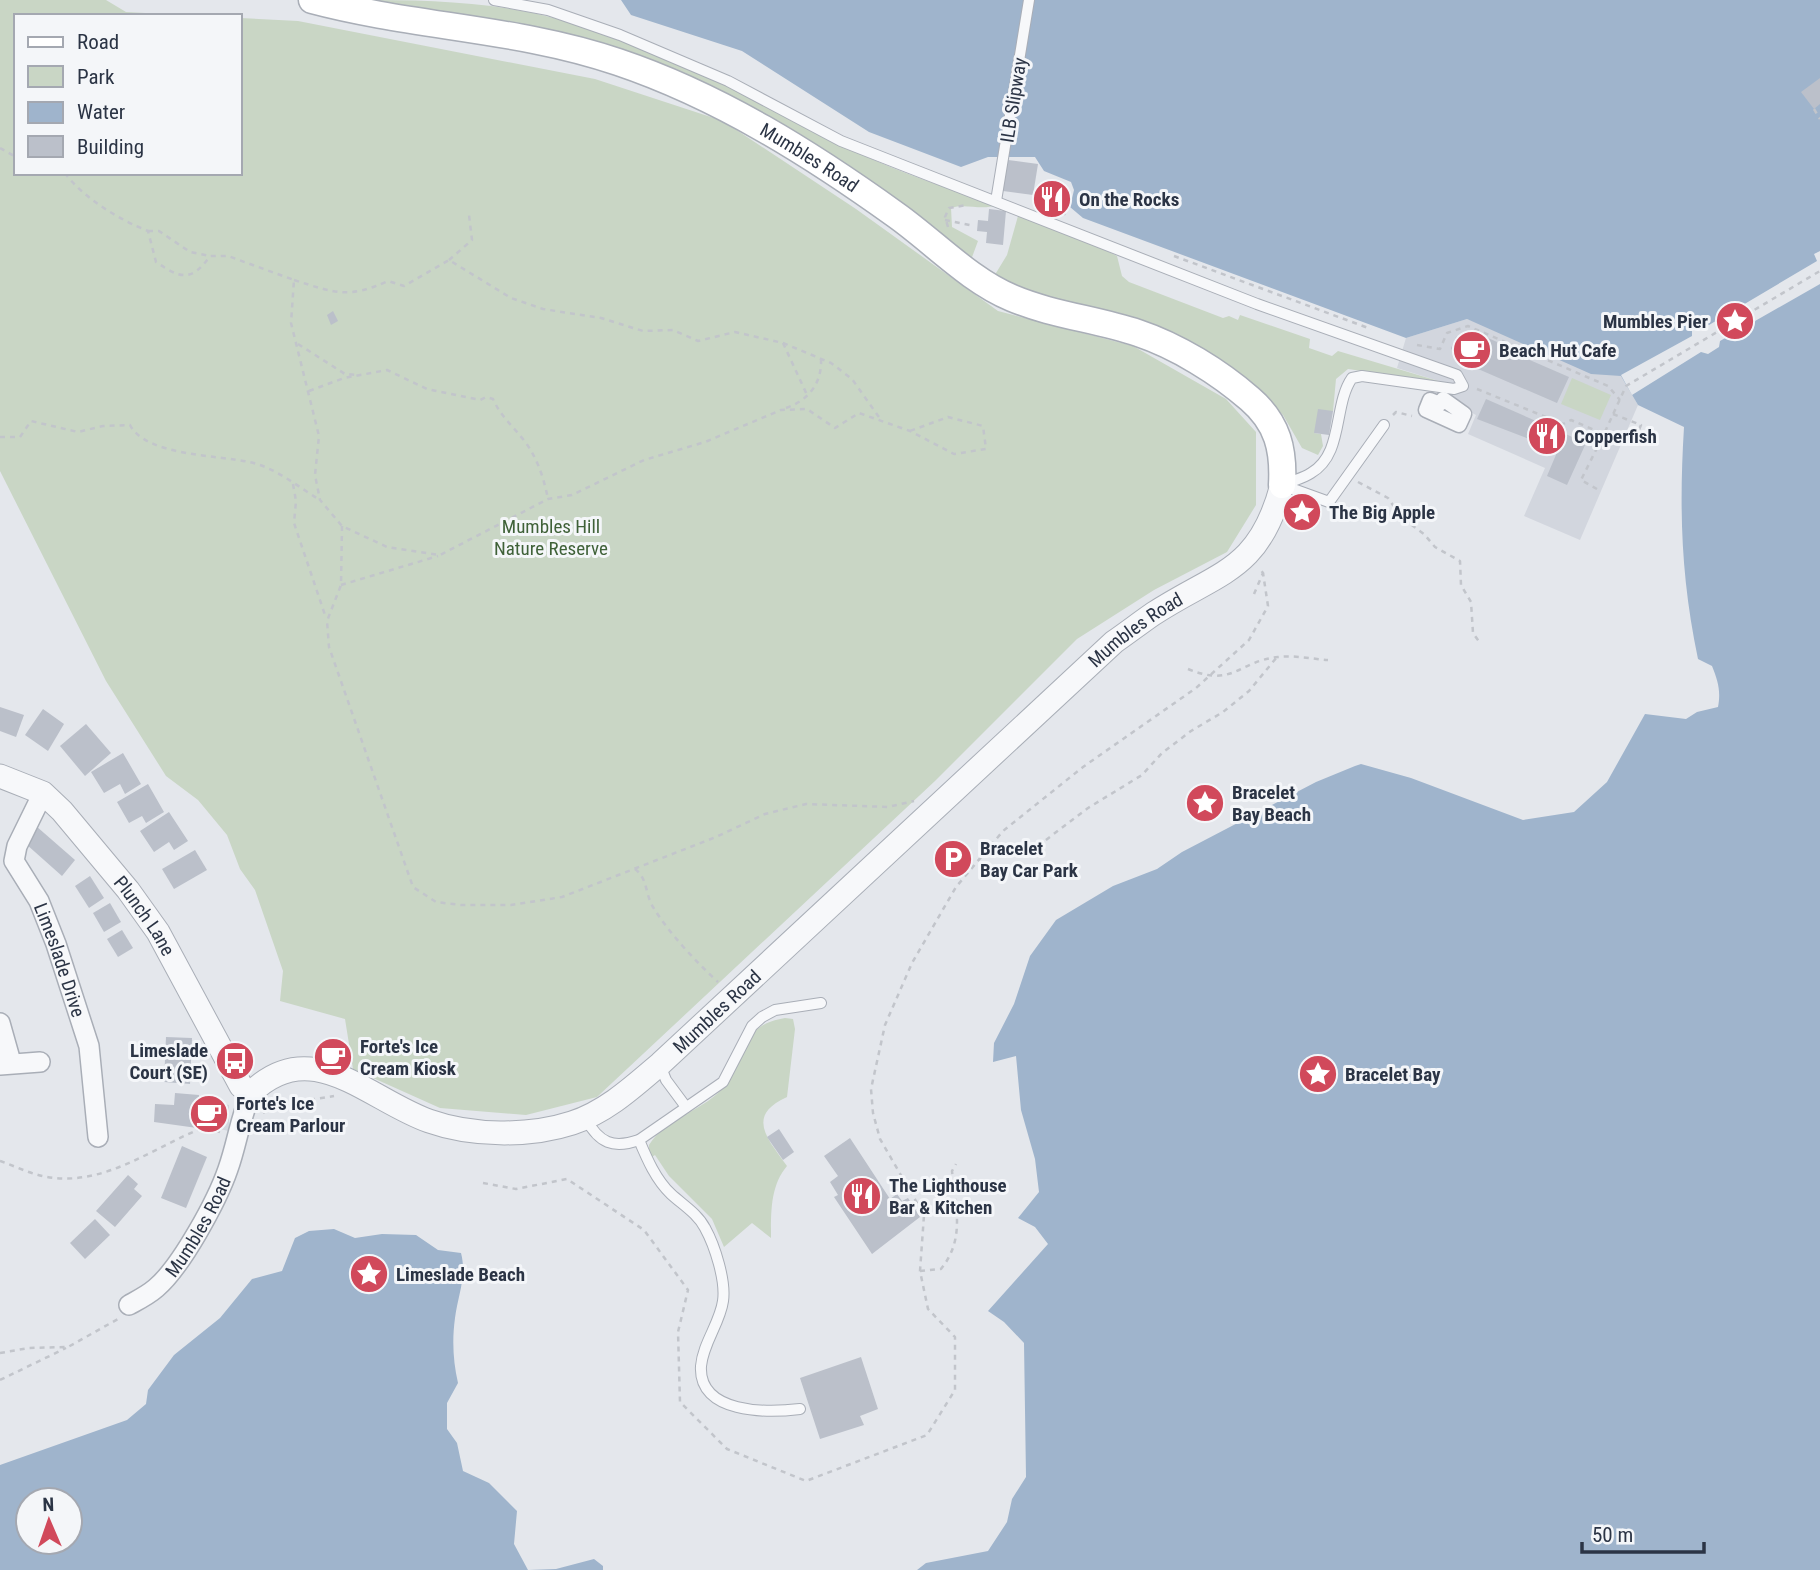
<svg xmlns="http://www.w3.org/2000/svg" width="1820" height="1570" font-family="'Roboto Condensed',sans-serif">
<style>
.built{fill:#d2d6de}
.green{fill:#c9d6c5}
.water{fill:#9fb4cc;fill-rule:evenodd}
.pier{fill:#e4e7ec}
.building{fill:#bbc0ca}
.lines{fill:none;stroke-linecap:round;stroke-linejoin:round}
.service-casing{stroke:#a9aeb7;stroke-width:12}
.pedestrian-casing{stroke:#a9aeb7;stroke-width:17}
.minor-casing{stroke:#a9aeb7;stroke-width:22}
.tertiary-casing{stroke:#a9aeb7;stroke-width:25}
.secondary-casing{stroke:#a9aeb7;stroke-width:29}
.path{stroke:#c2c5cb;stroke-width:2.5;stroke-dasharray:5 5;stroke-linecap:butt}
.service{stroke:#f7f8fa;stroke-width:10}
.pedestrian{stroke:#f7f8fa;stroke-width:14}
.minor{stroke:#f7f8fa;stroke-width:19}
.tertiary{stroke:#f7f8fa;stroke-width:23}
.secondary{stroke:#fff;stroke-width:26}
.labels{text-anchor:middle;stroke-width:6;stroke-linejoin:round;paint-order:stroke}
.street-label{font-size:19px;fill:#2b3445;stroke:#f4f6f9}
.poi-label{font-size:19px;font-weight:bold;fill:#2b3445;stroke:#f4f6f9;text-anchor:start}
.park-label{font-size:19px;fill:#3f6138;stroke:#f4f6f9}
</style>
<rect width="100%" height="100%" fill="#e4e7ec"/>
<g class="built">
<polygon points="1467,319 1621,375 1638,405 1580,540 1524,516 1545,468 1468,434 1476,415 1442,397 1445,383 1397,368 1406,338"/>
<polygon points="204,1100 229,1105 229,1131 200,1125"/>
</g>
<g class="green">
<polygon points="0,0 106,0 126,12 203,16 16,16 16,173 240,173 240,18 298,21 595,79 723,121 856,209 998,311 1133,346 1226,399 1256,432 1256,505 1227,552 1154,590 1077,639 935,781 597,1097 526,1115 440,1108 353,1069 345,1019 280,1001 283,971 255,890 240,869 227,835 198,800 166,776 106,681 0,471"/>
<path d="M 358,0 C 424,0 492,1 558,19 C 664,47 759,104 857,152 C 902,174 949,188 996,205 C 982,211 966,203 951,208 L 952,227 L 978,241 L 971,260 L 750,110 Z"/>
<polygon points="1018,216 1081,238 1117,256 1122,276 1129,282 1223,318 1229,316 1238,320 1240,315 1310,339 1309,348 1332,356 1338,351 1445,383 1348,369 1336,379 1333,411 1314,433 1321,434 1323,446 1318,455 1302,448 1283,415 1257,390 996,283 996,273 1007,255"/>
<polygon points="1572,378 1611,395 1600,420 1561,404"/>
<path d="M 785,1018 L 793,1019 L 795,1029 L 787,1097 C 745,1116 768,1139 787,1166 C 770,1186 771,1213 771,1238 L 752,1223 L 724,1247 L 712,1219 L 669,1176 L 655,1155 L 649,1159 L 649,1145 C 666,1118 700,1112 721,1090 C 750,1060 735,1026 785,1018 Z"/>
</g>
<g class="water">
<path d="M 621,0 L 1820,0 L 1820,1570 L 917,1570 L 926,1563 L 988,1551 L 1007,1522 L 1012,1499 L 1026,1477 L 1024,1343 L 1004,1322 L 988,1311 L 1048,1244 L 1035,1227 L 1018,1218 L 1039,1192 L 1035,1159 L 1021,1110 L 1016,1056 L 993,1062 L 994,1043 L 1014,1004 L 1030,956 L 1056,920 L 1113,886 L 1157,869 L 1182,852 L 1316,782 L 1355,766 L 1361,764 L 1411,778 L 1523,820 L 1574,812 L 1607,782 L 1645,714 L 1686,719 L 1697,712 L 1718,707 C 1721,691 1718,681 1712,666 L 1698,659 C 1681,577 1679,510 1684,427 L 1638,405 L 1621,376 L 1591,374 L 1467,319 L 1406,338 L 1083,218 L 1070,207 L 1074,190 L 1071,182 L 1044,171 L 1035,157 L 988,157 L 961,167 L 869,132 L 742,51 L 631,15 Z"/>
<path d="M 334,1229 L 355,1238 L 382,1234 L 416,1235 L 438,1250 L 461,1253 C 467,1276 458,1295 455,1318 C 452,1340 453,1361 458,1383 L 447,1403 L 447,1429 L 457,1443 L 463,1471 L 489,1483 L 517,1511 L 514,1544 L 528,1570 L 556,1569 L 594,1559 L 603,1566 L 603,1570 L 0,1570 L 0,1465 L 127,1420 L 146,1404 L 148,1390 L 174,1355 L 220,1318 L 252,1279 L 282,1271 L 295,1238 L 309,1231 ZM 28,1500 L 70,1500 L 70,1542 L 28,1542 Z"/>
</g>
<polygon class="pier" points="1820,251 1820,284 1720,341 1719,347 1708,354 1701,352 1632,395 1621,375 1692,336 1692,330 1704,324 1709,325 1817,261 1814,254"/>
<g class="building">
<polygon points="1820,78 1820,104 1814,109 1801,92"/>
<polygon points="1008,160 1038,164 1033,195 1003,191"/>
<polygon points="1038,185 1066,195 1060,211 1032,201"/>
<polygon points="989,209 1006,211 1003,245 986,243 987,232 977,231 978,220 988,221"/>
<polygon points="333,311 338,321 331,325 327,315"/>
<polygon points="1467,333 1487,342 1488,338 1504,345 1502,348 1569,377 1557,403 1455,359 1451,348 1456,337"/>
<polygon points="1486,399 1586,443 1567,485 1547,476 1558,450 1477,419"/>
<polygon points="1318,409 1333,411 1329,435 1314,433"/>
<polygon points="0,707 24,715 16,737 0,731"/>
<polygon points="43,709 64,724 48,751 25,735"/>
<polygon points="86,724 111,753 85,776 60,746"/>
<polygon points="123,753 141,784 125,794 120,784 104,793 91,772"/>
<polygon points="148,784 164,812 146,823 142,816 129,823 117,802"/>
<polygon points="169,812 188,841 174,850 169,842 154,852 140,831"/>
<polygon points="36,826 75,860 62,876 26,844"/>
<polygon points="195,850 207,870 174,889 162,869"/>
<polygon points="90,876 104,898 89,908 75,886"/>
<polygon points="110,903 121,922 104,932 93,913"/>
<polygon points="122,930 133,948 118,957 107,939"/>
<polygon points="166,1037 192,1038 190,1084 164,1082"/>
<polygon points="326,1051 342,1056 339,1063 324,1058"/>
<polygon points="175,1093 199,1095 197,1128 154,1122 155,1104 174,1105"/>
<polygon points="209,1102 226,1106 220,1127 203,1123"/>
<polygon points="779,1129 794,1152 783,1160 767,1137"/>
<polygon points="850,1138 890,1199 897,1194 902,1201 908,1198 920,1217 872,1254 834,1197 838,1195 830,1182 838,1176 824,1156"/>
<polygon points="182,1146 207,1157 186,1208 161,1198"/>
<polygon points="128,1175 138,1184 134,1189 142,1196 115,1227 96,1211"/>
<polygon points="95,1219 110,1235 85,1259 70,1243"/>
<polygon points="861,1357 878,1409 860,1416 864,1425 820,1439 800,1378"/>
</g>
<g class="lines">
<g class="service-casing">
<g id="service">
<path d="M 494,0 L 548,10 L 620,35 L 728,81 L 841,141 L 902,165 L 1257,304 L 1457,375 L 1463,386 L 1454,389 L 1362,376 L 1352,378 C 1333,405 1344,454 1311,473 C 1304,478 1294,480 1285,484"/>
<polyline points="996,201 1029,0"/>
<polyline points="1282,485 1329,502 1384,425"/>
<polyline points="660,1065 666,1080 686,1107"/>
<path d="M 586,1119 C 599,1143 613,1149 639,1140 L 723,1082 L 752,1026 L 762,1017 L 775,1010 L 821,1003"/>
<path d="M 639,1140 C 647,1159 656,1180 671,1194 C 683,1205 698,1214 705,1228 C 715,1246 726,1281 723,1301 C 720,1323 703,1343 701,1366 C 698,1414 767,1413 800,1409"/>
</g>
</g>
<g class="pedestrian-casing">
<polygon id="pedestrian" points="1443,399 1464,414 1459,425 1426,410 1430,400 1440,404"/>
</g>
<g class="minor-casing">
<g id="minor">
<path id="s1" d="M 43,793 L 17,846 L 14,861 L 39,901 L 56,944 L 89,1046 L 98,1137"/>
<polyline points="0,1023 11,1062"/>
<polyline points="0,1065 40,1062"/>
<path id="s2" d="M 129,1305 C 138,1300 148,1295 156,1288 C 181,1267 217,1201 228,1169 C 237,1144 240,1118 251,1093"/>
</g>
</g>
<g class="tertiary-casing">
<g id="tertiary">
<path id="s3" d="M 0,776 L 43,793 L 62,811 L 128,890 L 158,932 L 241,1086 L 251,1093 C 311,1033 369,1100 429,1121 C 471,1136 529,1137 572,1123 C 606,1112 633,1087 660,1064 L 1114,642 C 1127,633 1140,623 1153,614 C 1219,571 1259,572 1282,485"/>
</g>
</g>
<g class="secondary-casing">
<g id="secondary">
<path id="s4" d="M 312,0 C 413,27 519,28 618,62 C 719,96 811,154 896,215 C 934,242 969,280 1012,298 C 1052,315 1096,319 1138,333 C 1177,346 1219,372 1250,399 C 1278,423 1284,450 1282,485"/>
</g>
</g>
<g class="path">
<polyline points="1814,109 1820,119"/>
<polyline points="0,148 16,157"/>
<path d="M 65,173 C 83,198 120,220 148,231 L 156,262 C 180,278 191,283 210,256 L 228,256 L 294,280 L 291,323 L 319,436 L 315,475 L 320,500 L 342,526 L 387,547 L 440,555 L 548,499 L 572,495 L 644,460 L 705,442 L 781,410 L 807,409 L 835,428 L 859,413 L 910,431 L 954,454 L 986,449 L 983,426 L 948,417 L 910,431"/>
<polyline points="1062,206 1067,208 1064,215"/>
<polyline points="945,220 974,226"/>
<polyline points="948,227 945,217 949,208 967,205"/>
<polyline points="148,231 159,231 190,252 210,256"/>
<polyline points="1174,256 1371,329"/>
<polyline points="449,260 472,240 469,215"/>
<path d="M 294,280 C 335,293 348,299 388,281 L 404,286 L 449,260 L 511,298 L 543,309 L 601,318 L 643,331 L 673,330 L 698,341 L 735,332 L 783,343 L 831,363 L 852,379 L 881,420"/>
<polyline points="783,343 808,397"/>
<polyline points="298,344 345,374 357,375"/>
<polyline points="1417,345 1440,349 1447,333 1468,326 1608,386 1620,400"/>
<polyline points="1477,389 1563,424 1571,420 1604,434 1626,386 1820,271"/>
<path d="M 309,391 L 344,378 L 387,370 L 427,389 L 480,400 L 486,397 L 493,399 C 501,417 514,427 526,443 C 538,460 544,479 548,499"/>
<path d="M 786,408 C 809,400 822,383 821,359"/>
<polyline points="1613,414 1641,425 1636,437"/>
<polyline points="1393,415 1396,412 1412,416"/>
<path d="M 0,437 L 20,437 L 31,421 L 78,432 L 103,426 L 130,425 C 146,456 218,455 249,462 C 275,467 298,487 320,500"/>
<polyline points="1358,482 1388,498 1402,518 1424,534 1435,547 1460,561 1461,585 1471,602 1473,633 1480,643"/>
<polyline points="293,484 296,501 294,523 326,618"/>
<polyline points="1597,489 1581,480 1604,434"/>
<polyline points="342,526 341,585 327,621 329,647 413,887 436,902 461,905 511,905 562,897 716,837 765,814 806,804 888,807 914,801"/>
<polyline points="341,585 438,556"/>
<polyline points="1254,594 1263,573 1259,568"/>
<path d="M 1188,669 C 1234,688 1238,661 1278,657 C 1294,655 1313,659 1328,660"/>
<polyline points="1030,852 1088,808 1142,775 1162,753 1191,731 1223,712 1249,691 1277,657"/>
<path d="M 635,869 C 648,879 645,894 653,907 C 668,932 697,963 718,982"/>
<polyline points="263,1113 272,1106 334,1096"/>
<path d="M 0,1161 C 15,1166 30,1174 47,1177 C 105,1187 153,1147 205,1127 L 220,1132"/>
<polyline points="483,1183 516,1189 567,1179 644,1230 688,1290 678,1332 680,1402 727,1449 806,1481 927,1435 955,1390 955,1337 928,1309 920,1271 924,1215 880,1139 873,1113 871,1089 885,1025 912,963 956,887 1003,831 1083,767 1196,688 1249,640 1268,606 1263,573"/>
<path d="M 920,1271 L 941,1269 C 966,1238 955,1206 952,1171 L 956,1164"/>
<polyline points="0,1353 29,1348 68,1347 118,1319"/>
<polyline points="0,1380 66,1348"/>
</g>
<use href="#service" class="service"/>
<use href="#pedestrian" class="pedestrian"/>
<use href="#minor" class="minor"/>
<use href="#tertiary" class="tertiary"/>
<use href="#secondary" class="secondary"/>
</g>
<defs>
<g id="restaurant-disc" transform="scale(2.0125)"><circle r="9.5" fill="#d1495b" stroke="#f4f6f9"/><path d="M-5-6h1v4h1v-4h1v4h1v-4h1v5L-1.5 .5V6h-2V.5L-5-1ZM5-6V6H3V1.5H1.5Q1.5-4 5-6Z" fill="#fff"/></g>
<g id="sight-disc" transform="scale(2.0125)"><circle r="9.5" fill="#d1495b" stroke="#f4f6f9"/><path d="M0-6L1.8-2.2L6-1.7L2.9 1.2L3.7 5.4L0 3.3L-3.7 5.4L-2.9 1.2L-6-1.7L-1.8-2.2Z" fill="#fff"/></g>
<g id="cafe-disc" transform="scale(2.0125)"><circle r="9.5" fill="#d1495b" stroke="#f4f6f9"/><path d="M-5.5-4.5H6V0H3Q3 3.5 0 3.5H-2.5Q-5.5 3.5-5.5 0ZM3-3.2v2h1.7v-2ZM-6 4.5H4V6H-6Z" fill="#fff"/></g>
<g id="parking-disc" transform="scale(2.0125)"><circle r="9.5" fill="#d1495b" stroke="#f4f6f9"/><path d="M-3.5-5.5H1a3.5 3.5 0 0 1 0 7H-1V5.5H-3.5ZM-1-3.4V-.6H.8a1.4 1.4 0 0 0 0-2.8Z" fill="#fff"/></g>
<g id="bus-disc" transform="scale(2.0125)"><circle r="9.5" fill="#d1495b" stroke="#f4f6f9"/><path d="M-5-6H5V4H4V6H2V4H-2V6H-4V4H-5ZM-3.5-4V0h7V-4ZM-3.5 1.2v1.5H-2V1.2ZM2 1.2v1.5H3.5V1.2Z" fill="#fff"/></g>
</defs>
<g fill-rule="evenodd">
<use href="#restaurant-disc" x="1052" y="199"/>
<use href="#sight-disc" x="1735" y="321"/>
<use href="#cafe-disc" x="1472" y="350"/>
<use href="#restaurant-disc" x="1547" y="436"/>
<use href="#sight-disc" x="1302" y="512"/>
<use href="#sight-disc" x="1205" y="803"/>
<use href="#parking-disc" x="953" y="859"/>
<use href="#cafe-disc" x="333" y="1057"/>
<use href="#bus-disc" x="235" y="1061"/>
<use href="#sight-disc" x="1318" y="1074"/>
<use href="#cafe-disc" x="209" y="1114"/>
<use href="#restaurant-disc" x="862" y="1196"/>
<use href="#sight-disc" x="369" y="1274"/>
</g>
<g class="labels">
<g class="street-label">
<text transform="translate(1013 100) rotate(-81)" y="7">ILB Slipway</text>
<text dy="7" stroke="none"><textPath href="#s4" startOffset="527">Mumbles Road</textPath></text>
<text dy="7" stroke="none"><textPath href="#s3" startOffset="1507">Mumbles Road</textPath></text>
<text dy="7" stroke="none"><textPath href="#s3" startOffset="206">Plunch Lane</textPath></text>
<text dy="7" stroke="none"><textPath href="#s1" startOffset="184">Limeslade Drive</textPath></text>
<text dy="7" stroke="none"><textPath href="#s3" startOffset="940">Mumbles Road</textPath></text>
<text dy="7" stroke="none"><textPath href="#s2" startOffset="107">Mumbles Road</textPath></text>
</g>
<g class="poi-label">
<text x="1079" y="206">On the Rocks</text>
<text x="1708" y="328" text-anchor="end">Mumbles Pier</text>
<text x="1499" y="357">Beach Hut Cafe</text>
<text x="1574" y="443">Copperfish</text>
<text x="1329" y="519">The Big Apple</text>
<text x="1232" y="799">Bracelet<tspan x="1232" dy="22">Bay Beach</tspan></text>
<text x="980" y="855">Bracelet<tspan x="980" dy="22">Bay Car Park</tspan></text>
<text x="360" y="1053">Forte's Ice<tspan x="360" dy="22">Cream Kiosk</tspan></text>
<text x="208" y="1057" text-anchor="end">Limeslade<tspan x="208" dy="22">Court (SE)</tspan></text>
<text x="1345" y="1081">Bracelet Bay</text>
<text x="236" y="1110">Forte's Ice<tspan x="236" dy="22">Cream Parlour</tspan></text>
<text x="889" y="1192">The Lighthouse<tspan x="889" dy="22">Bar &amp; Kitchen</tspan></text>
<text x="396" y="1281">Limeslade Beach</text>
</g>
<g class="park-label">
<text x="551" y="533">Mumbles Hill<tspan x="551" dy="22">Nature Reserve</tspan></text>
</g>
</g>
<rect x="14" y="14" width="228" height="161" fill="#f4f6f9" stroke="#a4a8b1" stroke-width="2"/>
<rect x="28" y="37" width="35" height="10" fill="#ffffff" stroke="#a4a8b1" stroke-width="2"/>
<text x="77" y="49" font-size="21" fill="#2b3445">Road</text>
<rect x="28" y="66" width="35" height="21" fill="#c9d6c5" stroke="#a4a8b1" stroke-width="2"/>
<text x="77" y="84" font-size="21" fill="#2b3445">Park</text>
<rect x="28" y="102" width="35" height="21" fill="#9fb4cc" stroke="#a4a8b1" stroke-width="2"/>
<text x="77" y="119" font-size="21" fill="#2b3445">Water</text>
<rect x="28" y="136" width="35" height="21" fill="#bbc0ca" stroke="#a4a8b1" stroke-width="2"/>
<text x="77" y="154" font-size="21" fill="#2b3445">Building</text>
<g transform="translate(49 1521) rotate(358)"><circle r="33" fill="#f4f6f9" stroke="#a4a8b1" stroke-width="2"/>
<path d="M0-5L12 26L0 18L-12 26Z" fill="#d1495b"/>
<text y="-10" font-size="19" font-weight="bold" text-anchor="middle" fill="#2b3445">N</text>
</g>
<path d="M1582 1542v10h122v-10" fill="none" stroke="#2b3445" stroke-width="3.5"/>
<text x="1592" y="1542" font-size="21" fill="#2b3445" stroke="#f4f6f9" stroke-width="5" paint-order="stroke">50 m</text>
</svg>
